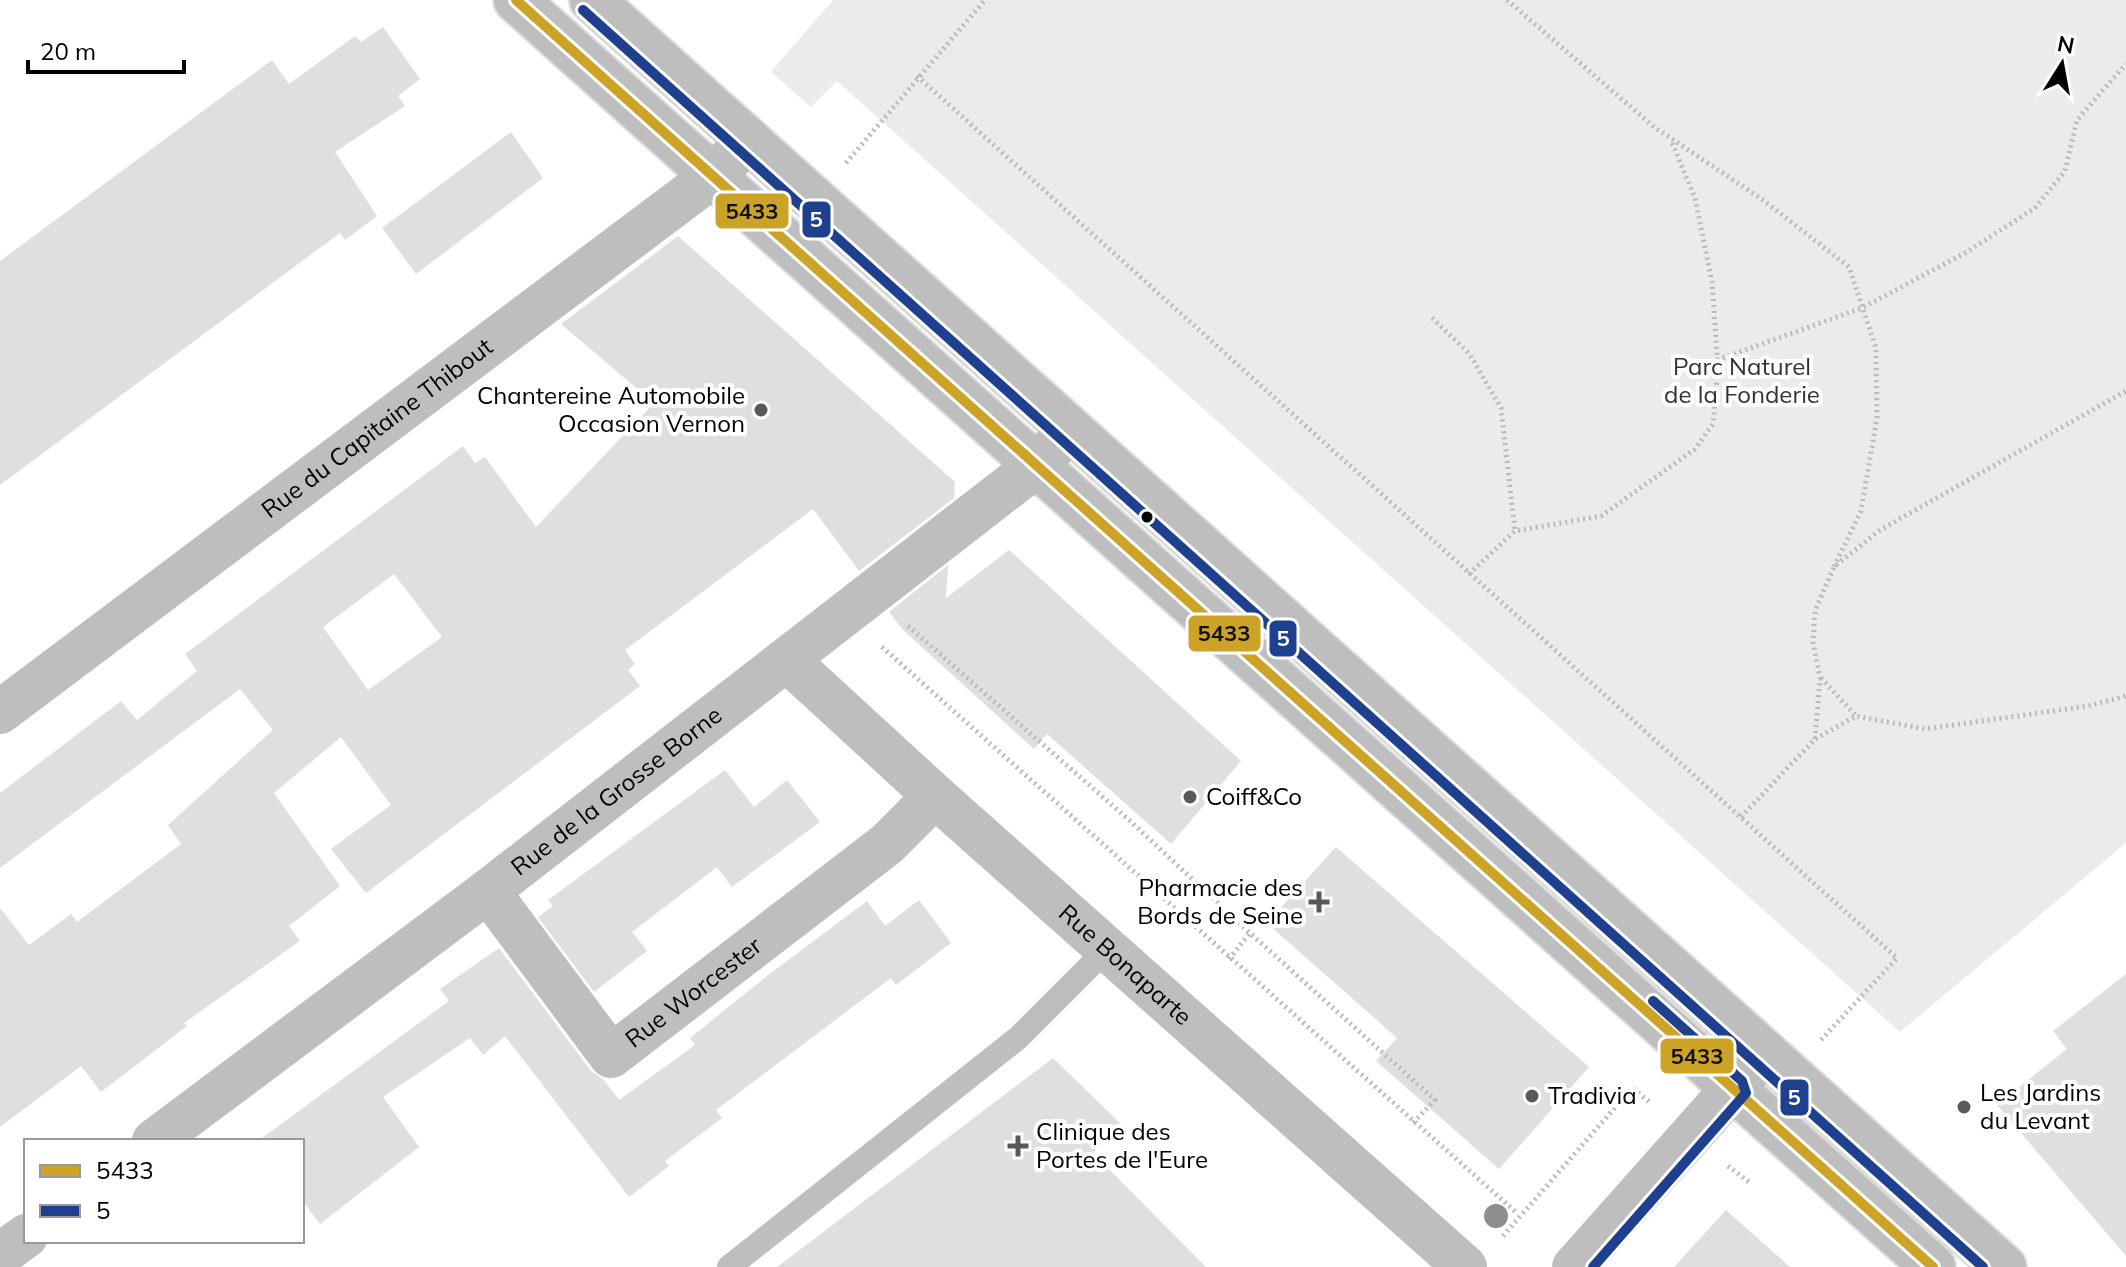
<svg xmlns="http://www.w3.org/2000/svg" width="2126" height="1267" font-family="Mulish,sans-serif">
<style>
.green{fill:#ebebeb}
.building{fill:#dfdfdf;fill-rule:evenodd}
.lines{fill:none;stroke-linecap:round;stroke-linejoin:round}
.primary-casing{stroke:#dbdbdb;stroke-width:48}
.path{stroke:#b9b9b9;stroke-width:5;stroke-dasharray:2 4;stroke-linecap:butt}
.service{stroke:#bebebe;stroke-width:24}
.minor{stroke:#bebebe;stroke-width:44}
.primary{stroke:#bebebe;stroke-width:44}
.bus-1-casing{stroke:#fff;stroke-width:16}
.bus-2-casing{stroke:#fff;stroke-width:16}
.bus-1{stroke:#cca326;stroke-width:10}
.bus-2{stroke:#1e408e;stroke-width:10}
.tree{fill:#8e8e8e}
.poi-dot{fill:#595959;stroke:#fff;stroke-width:3}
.bus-dot{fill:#000;stroke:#fff;stroke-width:3}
.labels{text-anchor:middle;stroke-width:8;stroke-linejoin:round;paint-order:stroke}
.park-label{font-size:24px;fill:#323232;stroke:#fff}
.poi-label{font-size:24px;fill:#000;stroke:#fff;text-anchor:start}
.street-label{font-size:24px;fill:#000;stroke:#fff}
.line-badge{stroke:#fff;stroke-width:3}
.badge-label{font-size:22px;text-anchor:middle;font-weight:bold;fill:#fff}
.pale-badge-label{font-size:22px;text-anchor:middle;font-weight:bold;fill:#111}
</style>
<rect width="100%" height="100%" fill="#fff"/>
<polygon class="green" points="833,0 2126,0 2126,843 1900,1032 837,81 811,107 771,72"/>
<g class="building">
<polygon points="383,27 420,79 398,96 405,106 335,152 377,216 345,240 340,233 0,485 0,261 272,60 289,84 355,36 361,42"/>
<polygon points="511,132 543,178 416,274 382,228"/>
<path d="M 678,236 L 955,482 L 954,498 L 859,571 L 813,509 L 625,650 L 635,664 L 628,670 L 640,686 L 366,893 L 331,849 L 391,805 L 341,737 L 274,793 L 340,886 L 289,926 L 300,941 L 184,1023 L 187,1026 L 101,1092 L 81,1066 L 0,1127 L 0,908 L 29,945 L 71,914 L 77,922 L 181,844 L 168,825 L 273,730 L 240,689 L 0,868 L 0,793 L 121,701 L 137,720 L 197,671 L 185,654 L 463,446 L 475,463 L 485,457 L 536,527 L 654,403 L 561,324 ZM 394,574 L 442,637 L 368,690 L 323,627 Z"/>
<polygon points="1009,550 1241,761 1171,844 1047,734 1034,749 903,630 889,612 948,565 946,598"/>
<polygon points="725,770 754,807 787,780 820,822 732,887 717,867 632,932 647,951 594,992 538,917 553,906 548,900"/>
<polygon points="1336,847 1589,1067 1499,1169 1376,1061 1397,1038 1267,923"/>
<polygon points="919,900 951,943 896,985 891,978 716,1110 722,1118 665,1161 669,1166 629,1197 505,1036 483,1055 470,1038 383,1097 419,1147 320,1224 302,1200 302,1141 258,1141 449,1001 440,989 499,948 591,1071 603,1079 619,1100 695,1045 690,1038 767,976 867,901 885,926"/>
<polygon points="2126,974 2126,1256 1997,1105 2067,1049 2053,1031"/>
<polygon points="1053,1058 1121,1124 1093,1153 1206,1267 777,1267"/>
<polygon points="1726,1210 1790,1267 1674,1267"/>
</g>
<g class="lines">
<g class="primary-casing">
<g id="primary">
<polyline points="516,0 1933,1267"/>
<polyline points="592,0 2004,1267"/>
</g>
</g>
<g class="path">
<polyline points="1507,0 1654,127 1763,200 1849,267 1876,348 1877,418 1861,511 1834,567"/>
<polyline points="917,76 1897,958 1821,1040"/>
<polyline points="846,163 985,0"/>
<polyline points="1432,318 1469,353 1501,408 1515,531"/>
<polyline points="1717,360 1862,308 1965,253 2035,208 2065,171 2077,120 2126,64"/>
<polyline points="1469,574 1515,531 1601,516 1695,449 1713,424 1718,368 1712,282 1695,198 1671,140"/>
<polyline points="908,626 1129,820 1250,933"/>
<polyline points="882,647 1518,1214"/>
<polyline points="1821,678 1856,716"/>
<polyline points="1815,739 1820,678 1813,642 1815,611 1834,567 1880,530 2126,391"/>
<polyline points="1741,817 1815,739 1856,716 1925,729 2088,706 2126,696"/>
<polyline points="1229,959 1250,933 1435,1100 1413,1123"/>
<polyline points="1728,1166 1749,1182"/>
<polyline points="1503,1236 1632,1088 1652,1104"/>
</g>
<polyline class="service" points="729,1267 1018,1038 1108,948"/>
<g class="minor">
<path id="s1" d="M 788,661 L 935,796 L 1465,1267"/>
<path id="s2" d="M 0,712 L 713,176 L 749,140"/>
<path id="s3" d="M 488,891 L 611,1056 L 887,844 L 935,796"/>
<path id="s4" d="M 154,1141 L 488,891 L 1037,465 L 1070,429"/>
<polyline points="0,1255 26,1236"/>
<polyline points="1574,1267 1765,1052"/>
</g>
<use href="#primary" class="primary"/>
<g class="bus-1-casing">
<polyline id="bus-1" points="516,0 1933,1267"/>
</g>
<g class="bus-2-casing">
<g id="bus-2">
<polyline points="583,10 1983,1267"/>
<polyline points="1593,1267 1746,1093 1742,1081 1653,1001"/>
</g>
</g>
<use href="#bus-1" class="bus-1"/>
<use href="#bus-2" class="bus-2"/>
</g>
<circle class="tree" cx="1496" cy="1216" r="12"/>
<g class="poi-dot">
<circle cx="761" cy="410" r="8"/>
<circle cx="1190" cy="797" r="8"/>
<path d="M1315 890h8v8h8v8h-8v8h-8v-8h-8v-8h8z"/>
<circle cx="1532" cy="1096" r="8"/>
<circle cx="1964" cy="1107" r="8"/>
<path d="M1014 1134h8v8h8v8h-8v8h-8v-8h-8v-8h8z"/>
</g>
<circle class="bus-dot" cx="1147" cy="517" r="7"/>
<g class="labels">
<g class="park-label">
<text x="1742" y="375">Parc Naturel<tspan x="1742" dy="28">de la Fonderie</tspan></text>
</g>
<g class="poi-label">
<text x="745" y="404" text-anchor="end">Chantereine Automobile<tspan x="745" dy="28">Occasion Vernon</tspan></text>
<text x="1206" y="805">Coiff&amp;Co</text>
<text x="1303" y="896" text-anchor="end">Pharmacie des<tspan x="1303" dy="28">Bords de Seine</tspan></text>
<text x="1980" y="1101">Les Jardins<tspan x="1980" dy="28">du Levant</tspan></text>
<text x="1548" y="1104">Tradivia</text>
<text x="1036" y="1140">Clinique des<tspan x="1036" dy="28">Portes de l'Eure</tspan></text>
</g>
<g class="street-label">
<text dy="8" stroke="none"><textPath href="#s2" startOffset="472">Rue du Capitaine Thibout</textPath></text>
<text dy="8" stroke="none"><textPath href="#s4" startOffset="580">Rue de la Grosse Borne</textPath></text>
<text dy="8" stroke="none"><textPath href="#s1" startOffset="454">Rue Bonaparte</textPath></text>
<text dy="8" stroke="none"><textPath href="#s3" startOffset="310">Rue Worcester</textPath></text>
</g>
</g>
<g class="line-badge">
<rect x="714" y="192" width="76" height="38" rx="8" fill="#cca326"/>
<rect x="801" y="200" width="31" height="39" rx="8" fill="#1e408e"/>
<rect x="1187" y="614" width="75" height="39" rx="8" fill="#cca326"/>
<rect x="1268" y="619" width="30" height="39" rx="8" fill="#1e408e"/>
<rect x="1659" y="1037" width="76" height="38" rx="8" fill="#cca326"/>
<rect x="1779" y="1078" width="31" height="39" rx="8" fill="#1e408e"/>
</g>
<g class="badge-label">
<text x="816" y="227">5</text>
<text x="1283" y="646">5</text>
<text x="1794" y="1105">5</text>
</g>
<g class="pale-badge-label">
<text x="752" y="219">5433</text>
<text x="1224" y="641">5433</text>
<text x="1697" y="1064">5433</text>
</g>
<rect x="24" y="1139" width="280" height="104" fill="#ffffff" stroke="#999999" stroke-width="2"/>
<rect x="40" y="1165" width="40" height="12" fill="#cca326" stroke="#999999" stroke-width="2"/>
<text x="96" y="1179" font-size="24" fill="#000000">5433</text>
<rect x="40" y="1205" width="40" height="12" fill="#1e408e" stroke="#999999" stroke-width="2"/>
<text x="96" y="1219" font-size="24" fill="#000000">5</text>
<g transform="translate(2062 64) rotate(11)" stroke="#ffffff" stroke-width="6" paint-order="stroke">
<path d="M0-6L14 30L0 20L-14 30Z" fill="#000000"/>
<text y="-12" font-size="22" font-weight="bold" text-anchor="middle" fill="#000000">N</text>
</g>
<path d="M28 60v12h156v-12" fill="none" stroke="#000000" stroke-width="4"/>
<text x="40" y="60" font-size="24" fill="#000000" stroke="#ffffff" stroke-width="6" paint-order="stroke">20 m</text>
</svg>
